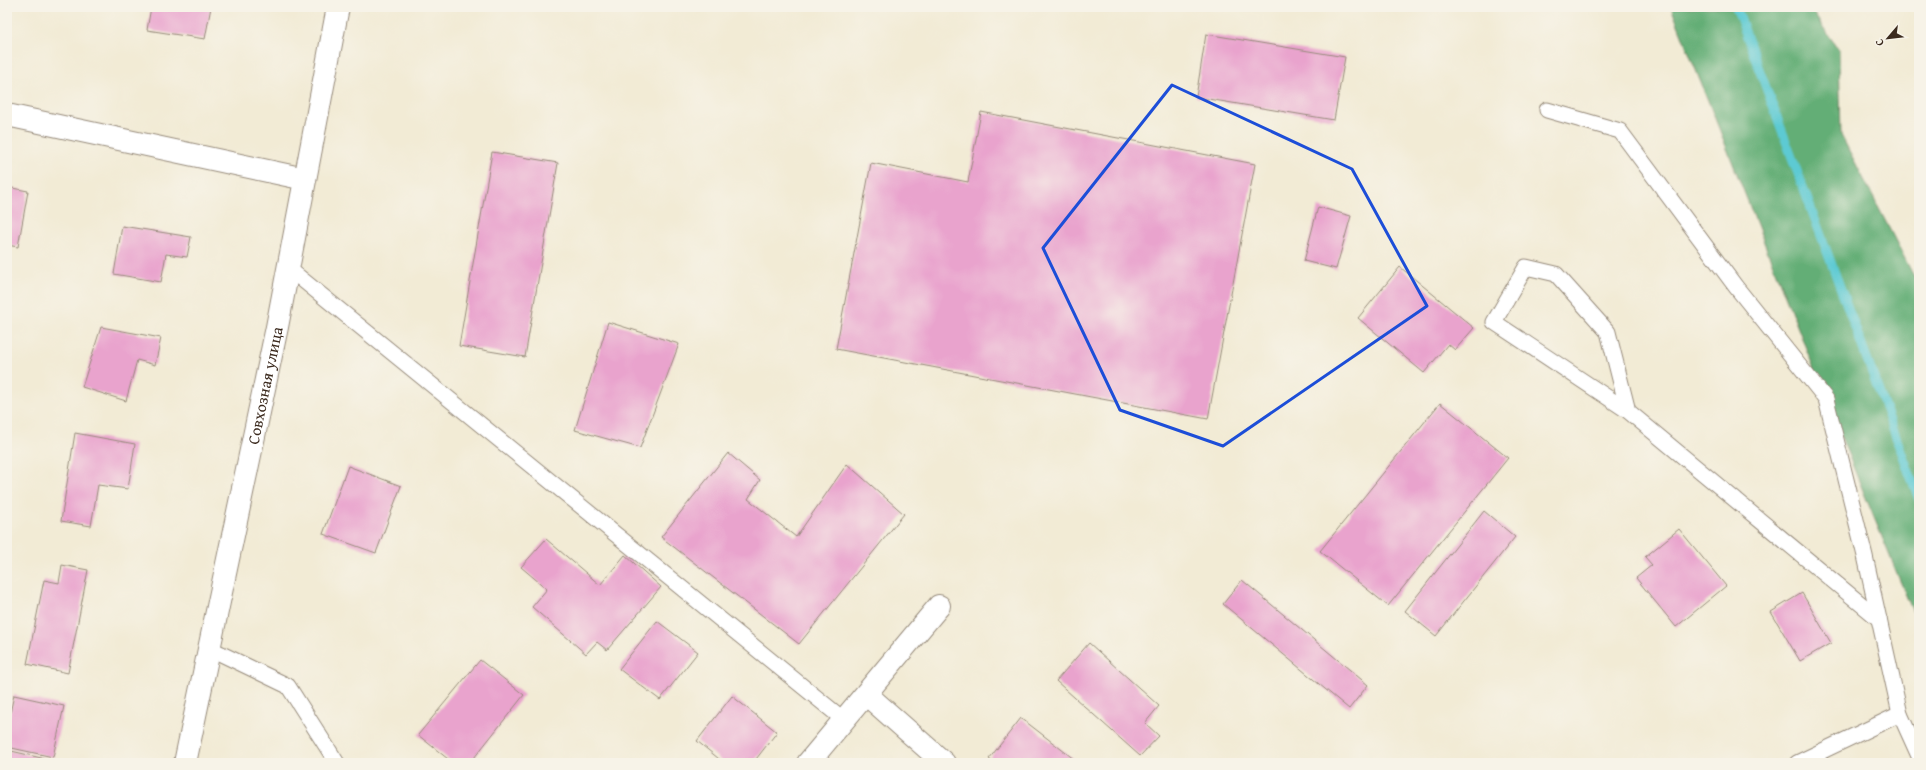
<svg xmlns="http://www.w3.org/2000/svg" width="1926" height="770" font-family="'Gentium Book Plus',serif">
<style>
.forest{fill:#64ae76;stroke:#506c4a}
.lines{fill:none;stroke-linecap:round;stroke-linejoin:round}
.stream{stroke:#5dcad3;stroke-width:9}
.building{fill:#e9a3cd}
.service-casing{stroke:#968a7a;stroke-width:17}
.minor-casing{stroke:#968a7a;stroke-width:24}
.tertiary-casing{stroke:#968a7a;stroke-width:24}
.service{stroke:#fff;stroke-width:15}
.minor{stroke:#fff;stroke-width:22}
.tertiary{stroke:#fff;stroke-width:22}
.marked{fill:none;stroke:#1d4ed8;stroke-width:3;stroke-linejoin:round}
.labels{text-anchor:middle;stroke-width:4;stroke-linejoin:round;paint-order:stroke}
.street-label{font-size:16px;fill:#3b2a1e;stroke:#f7f3e8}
</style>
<rect width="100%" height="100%" fill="#f7f3e8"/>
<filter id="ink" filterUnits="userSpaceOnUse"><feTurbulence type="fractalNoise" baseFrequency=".025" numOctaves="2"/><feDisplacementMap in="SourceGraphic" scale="8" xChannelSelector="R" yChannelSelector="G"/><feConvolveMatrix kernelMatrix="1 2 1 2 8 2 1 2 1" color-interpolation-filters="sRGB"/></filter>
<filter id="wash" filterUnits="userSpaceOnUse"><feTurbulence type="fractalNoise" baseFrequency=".012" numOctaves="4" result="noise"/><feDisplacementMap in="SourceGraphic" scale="16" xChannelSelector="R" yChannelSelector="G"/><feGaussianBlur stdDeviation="0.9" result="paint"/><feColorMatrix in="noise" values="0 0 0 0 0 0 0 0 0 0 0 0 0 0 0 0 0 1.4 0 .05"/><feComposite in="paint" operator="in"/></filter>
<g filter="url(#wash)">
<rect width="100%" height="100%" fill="#f2ebd5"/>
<polygon class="forest" points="1671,7 1809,7 1839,50 1841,135 1919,286 1919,627 1843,442"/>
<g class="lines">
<polyline class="stream" points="1736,7 1919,499"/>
</g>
<g id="blocks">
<g class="building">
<polygon points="151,7 211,7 205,39 147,30"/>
<polygon points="1206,34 1345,57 1334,120 1196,97"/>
<polygon points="981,112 1255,164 1208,419 836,349 871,163 968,182"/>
<polygon points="492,152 558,163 525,357 459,346"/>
<polygon points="7,187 28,191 18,247 7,245"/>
<polygon points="1318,207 1351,216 1336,269 1304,261"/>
<polygon points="122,226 191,237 187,257 166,254 161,282 114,274"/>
<polygon points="1400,267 1474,328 1455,350 1448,344 1424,373 1358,318"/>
<polygon points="608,322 679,344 640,448 575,430"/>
<polygon points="101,327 161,338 155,365 137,360 126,401 82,387"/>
<polygon points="1440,403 1508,458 1388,606 1320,551"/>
<polygon points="75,433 135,444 128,489 98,485 91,526 61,521"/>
<polygon points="728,453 760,480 748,499 796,537 847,464 904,514 799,644 661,537"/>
<polygon points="348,466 401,486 376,553 323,534"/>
<polygon points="1484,511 1515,537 1436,636 1405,611"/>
<polygon points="1679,529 1726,586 1676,627 1636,578 1652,565 1645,557"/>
<polygon points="546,539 600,585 625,555 661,587 607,650 597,642 586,654 532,607 547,589 521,567"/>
<polygon points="62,565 88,570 68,673 27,664 44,580 59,583"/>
<polygon points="1242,580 1368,685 1349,709 1223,604"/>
<polygon points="1802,593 1831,643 1800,661 1771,612"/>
<polygon points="657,621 698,652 660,700 619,669"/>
<polygon points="1089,643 1159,706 1145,723 1159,736 1140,756 1056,681"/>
<polygon points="480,660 524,695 470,763 453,763 418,735"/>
<polygon points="14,695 64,706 53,757 7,747 7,727"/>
<polygon points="732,696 777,732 753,763 724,763 697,741"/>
<polygon points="1021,718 1079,763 994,763 989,759"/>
<polygon points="7,750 50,760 49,763 7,763"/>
</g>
</g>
</g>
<g filter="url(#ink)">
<use href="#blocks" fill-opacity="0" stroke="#968a7a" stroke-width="1"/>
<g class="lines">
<g class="service-casing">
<g id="service">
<polyline points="1547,110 1620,131 1736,287 1826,399 1865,556 1900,714"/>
<polyline points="288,268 844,720"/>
<polyline points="1628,411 1608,332 1556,274 1526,267 1494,322 1628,411 1879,619"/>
<polyline points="209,648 288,686 337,763"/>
<polyline points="1797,763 1900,714 1919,756"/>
</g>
</g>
<g class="minor-casing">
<g id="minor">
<polyline points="7,115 305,179"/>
<polyline points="866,694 944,763"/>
<polyline points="808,763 939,606"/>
</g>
</g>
<g class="tertiary-casing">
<g id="tertiary">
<path id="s1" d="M 185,763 L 277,327 L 338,7"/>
</g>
</g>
<use href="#service" class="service"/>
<use href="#minor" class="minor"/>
<use href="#tertiary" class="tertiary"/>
</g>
</g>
<path class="marked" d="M 1172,85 L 1352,169 L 1427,306 L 1223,446 L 1120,410 L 1043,248 Z"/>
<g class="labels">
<g class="street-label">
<text dy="6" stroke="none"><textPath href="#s1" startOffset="386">Совхозная улица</textPath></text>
</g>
</g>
<rect width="1926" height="770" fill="none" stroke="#f7f3e8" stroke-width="24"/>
<g transform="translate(1888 38) rotate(242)" stroke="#f7f3e8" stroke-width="3" paint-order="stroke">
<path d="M0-3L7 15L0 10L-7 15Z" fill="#3b2a1e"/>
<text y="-6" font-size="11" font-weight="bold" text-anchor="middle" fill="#3b2a1e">С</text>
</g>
</svg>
